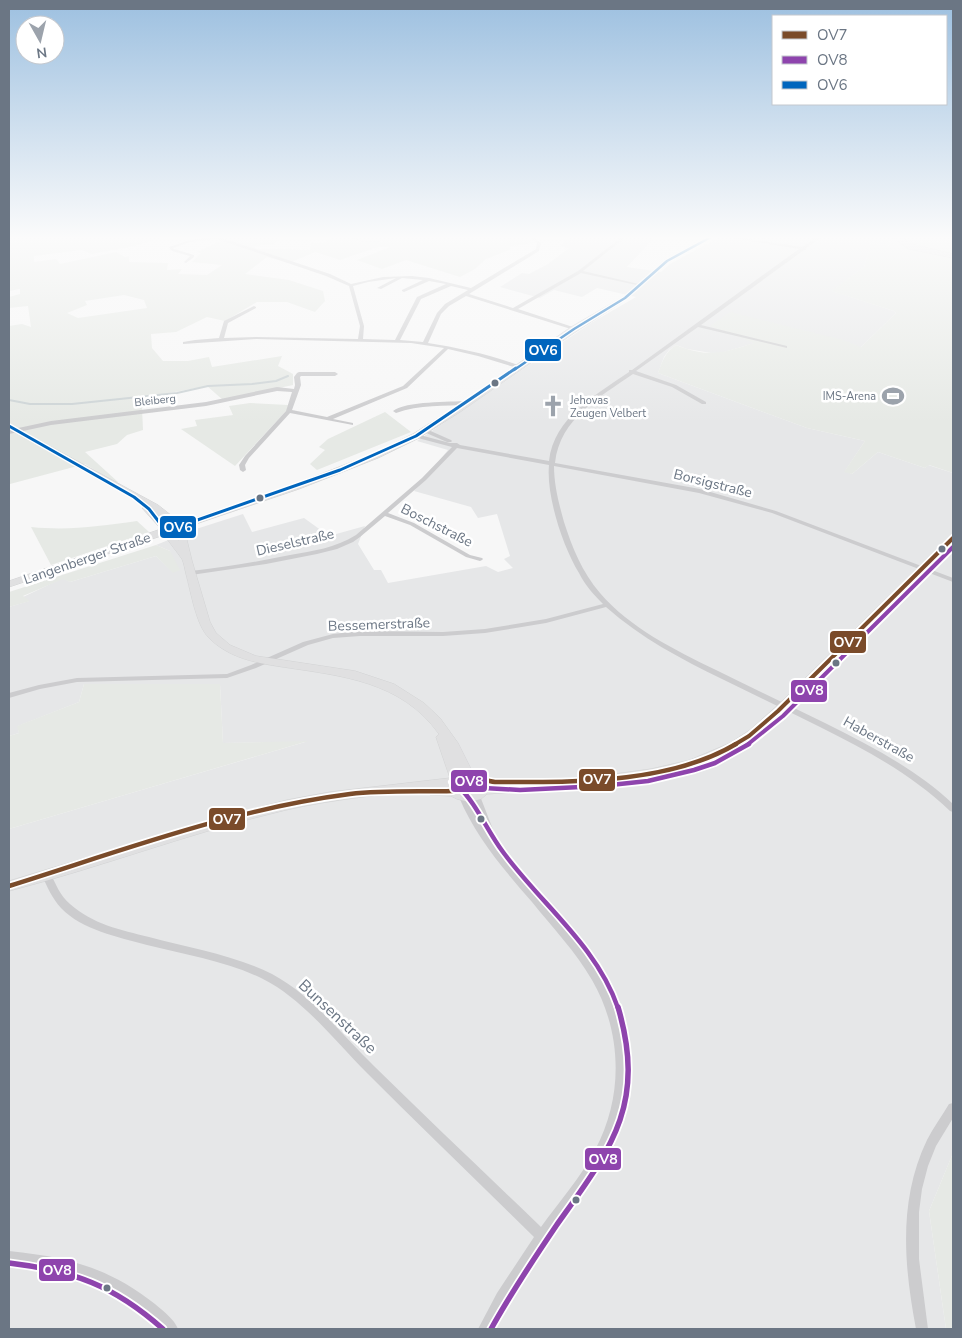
<svg xmlns="http://www.w3.org/2000/svg" width="962" height="1338" font-family="'Nunito Sans',sans-serif">
<style>
.built{fill:#e6e7e8}
.green{fill:#e6e9e5;fill-rule:evenodd}
.lines{fill:none;stroke-linecap:round;stroke-linejoin:round}
.stream-far1{stroke:#ccd3d5;stroke-width:1}
.stream{stroke:#ccd3d5;stroke-width:2}
.secondary-casing{stroke:#d3d4d5;stroke-width:1}
.highway-casing{stroke:#d3d4d4;stroke-width:1}
.street{fill:#ccccce;fill-rule:evenodd}
.secondary{fill:#e0e0e1;fill-rule:evenodd}
.highway{fill:#e0e0e1;fill-rule:evenodd}
.bus-1-far1-casing{stroke:#fff;stroke-width:8}
.bus-1-casing{stroke:#fff;stroke-width:8}
.bus-2-far2-casing{stroke:#fff;stroke-width:8}
.bus-2-far1-casing{stroke:#fff;stroke-width:8}
.bus-2-casing{stroke:#fff;stroke-width:9}
.bus-3-far1-casing{stroke:#fff;stroke-width:5}
.bus-3-casing{stroke:#fff;stroke-width:6}
.bus-1-far1{stroke:#7a4b2a;stroke-width:4}
.bus-1{stroke:#7a4b2a;stroke-width:4.5}
.bus-2-far2{stroke:#8e44ad;stroke-width:4}
.bus-2-far1{stroke:#8e44ad;stroke-width:4.5}
.bus-2{stroke:#8e44ad;stroke-width:5.5}
.bus-3-far1{stroke:#0065bd;stroke-width:2.5}
.bus-3{stroke:#0065bd;stroke-width:3}
.bus-dot{fill:#6b7684;stroke:#fff;stroke-width:2}
.labels{text-anchor:middle;stroke-width:5;stroke-linejoin:round;paint-order:stroke}
.far-poi-label{font-size:11px;fill:#6b7684;stroke:#fff;text-anchor:end}
.far-street-label{font-size:11px;fill:#6b7684;stroke:#fff}
.street-label{font-size:14px;fill:#6b7684;stroke:#fff}
.near-street-label{font-size:16px;fill:#6b7684;stroke:#fff}
.line-badge{stroke:#fff;stroke-width:2}
.badge-label{font-size:14px;text-anchor:middle;font-weight:bold;fill:#fff}
</style>
<rect width="100%" height="100%" fill="#f7f7f7"/>
<polygon class="built" points="570,237 655,237 627,267 661,272 670,264 720,237 877,237 894,246 871,243 864,267 832,291 894,311 896,313 861,347 755,343 717,354 687,349 676,345 669,350 664,357 658,373 807,428 865,441 845,471 852,474 878,452 925,468 928,465 953,473 953,1153 929,1211 946,1329 9,1329 9,829 305,742 223,743 220,684 84,684 79,702 18,726 19,733 9,736 9,607 29,601 23,597 63,578 70,582 156,556 173,572 170,551 156,545 193,530 243,514 252,532 304,518 329,536 365,526 358,544 374,570 381,570 388,583 486,566 498,572 513,568 504,559 510,556 497,514 478,518 471,507 414,491 448,450 417,441 591,323 636,297 597,288 582,297 554,290 540,298 500,287 522,273 529,274 548,264 569,248 560,246"/>
<g class="green">
<path d="M 9,237 L 165,237 L 134,246 L 92,254 L 81,250 L 34,256 L 34,262 L 56,259 L 60,264 L 116,252 L 125,257 L 129,256 L 129,262 L 168,263 L 167,270 L 182,269 L 178,274 L 207,275 L 222,265 L 192,262 L 201,253 L 197,252 L 222,240 L 211,237 L 280,237 L 274,244 L 254,246 L 256,249 L 310,250 L 311,243 L 323,243 L 334,237 L 528,237 L 535,243 L 511,246 L 509,250 L 486,259 L 475,269 L 460,277 L 406,260 L 382,269 L 357,260 L 390,247 L 378,247 L 340,260 L 315,252 L 289,263 L 267,257 L 245,274 L 289,280 L 323,291 L 325,301 L 315,312 L 287,302 L 257,302 L 225,321 L 207,317 L 176,332 L 151,334 L 152,348 L 163,361 L 188,361 L 209,357 L 212,367 L 282,356 L 278,366 L 293,374 L 293,385 L 223,400 L 207,386 L 153,396 L 142,408 L 143,430 L 127,435 L 117,444 L 85,452 L 118,482 L 114,482 L 85,464 L 10,484 L 9,326 L 22,324 L 31,327 L 28,306 L 9,308 L 9,297 L 20,294 L 20,289 L 9,291 ZM 124,295 L 144,300 L 147,308 L 78,318 L 67,313 L 87,305 L 85,301 Z"/>
<path d="M 877,237 L 953,237 L 953,473 L 929,465 L 925,468 L 878,452 L 852,474 L 844,472 L 865,441 L 807,428 L 658,373 C 662,362 665,352 676,345 C 709,358 722,353 754,343 L 710,326 L 730,312 L 843,340 L 861,347 L 896,313 L 894,311 L 831,291 L 864,267 L 871,243 L 892,246 Z"/>
<polygon points="250,403 288,405 287,410 235,466 181,429 197,426 195,420 233,415 229,406"/>
<polygon points="385,412 411,432 317,470 310,464 325,450 319,447 328,439"/>
<path d="M 137,521 L 149,532 L 51,565 L 31,527 C 69,531 100,526 137,521 Z"/>
<polygon points="156,545 170,551 180,570 173,573 156,556 70,582 63,579 23,596 30,601 9,607 9,592"/>
<polygon points="84,684 220,684 223,743 308,741 9,829 9,736 19,733 17,726 79,702"/>
<polygon points="953,1153 953,1329 946,1329 929,1211"/>
</g>
<g class="lines">
<polyline class="stream-far1" points="352,237 364,242 379,242"/>
<polyline class="stream" points="9,400 30,404 72,404 177,393 208,386 252,384 276,381 288,376"/>
<g class="secondary-casing">
<path id="secondary" d="M 707,237 L 714,237 L 669,262 L 627,299 L 577,331 L 460,412 L 419,438 L 378,458 L 299,489 L 184,528 L 192,561 L 210,622 L 216,633 L 230,645 L 256,656 L 355,671 L 394,684 L 424,703 L 440,718 L 458,743 L 472,771 L 484,775 L 490,785 L 607,775 L 651,769 L 690,760 L 730,743 L 750,730 L 780,703 L 950,536 L 953,535 L 953,543 C 910,587 866,631 823,674 C 797,700 771,732 738,749 C 666,787 567,788 487,794 L 481,799 L 469,802 L 457,799 L 451,796 L 430,795 L 428,792 L 429,789 C 382,795 333,799 286,810 C 192,832 102,867 9,891 L 9,881 L 213,819 L 287,800 L 330,792 L 450,778 L 436,737 L 439,734 C 401,681 342,676 283,667 C 256,663 229,658 209,638 C 196,625 191,592 186,574 C 185,570 184,563 182,559 C 177,552 170,543 164,535 L 9,587 L 9,581 L 161,529 L 142,508 L 146,506 L 9,429 L 9,424 L 158,505 L 181,523 L 293,485 L 372,454 L 413,434 L 454,408 L 571,327 L 623,297 L 665,260 ZM 156,513 L 173,526 L 169,527 ZM 176,531 L 179,541 L 172,532 ZM 468,779 L 475,781 L 478,788 L 469,793 L 459,788 L 462,781 Z"/>
</g>
<g class="highway-casing">
<polygon id="highway" points="892,237 901,237 915,245 953,254 953,258 909,249"/>
</g>
<g class="street">
<path d="M 212,237 L 219,237 L 330,274 L 351,284 L 383,277 L 412,276 L 429,278 L 471,288 L 536,249 L 537,243 L 530,237 L 534,237 L 541,243 L 539,251 L 469,294 L 513,308 L 578,271 L 622,237 L 626,237 L 583,271 L 643,285 L 641,286 L 581,273 L 518,309 L 576,328 L 576,329 L 574,330 L 466,296 L 449,306 L 441,314 L 428,343 C 460,348 491,355 521,366 L 521,368 L 517,368 L 478,356 L 448,349 L 407,388 L 333,419 L 353,423 L 353,425 L 290,413 L 249,458 L 245,465 L 246,470 L 243,472 L 240,470 L 239,465 L 245,456 L 286,411 L 292,392 L 277,391 L 206,406 L 51,425 L 9,434 L 9,430 L 51,421 L 206,402 L 277,387 L 294,389 L 295,385 L 294,377 L 297,373 L 299,372 L 335,372 L 338,374 L 335,376 L 301,376 L 300,377 L 301,385 L 292,410 L 327,417 L 403,386 L 444,348 L 411,343 L 256,339 L 183,344 L 183,342 L 195,340 L 219,338 L 224,321 L 254,306 L 256,307 L 256,308 L 228,323 L 224,338 L 256,337 L 358,339 L 360,326 L 349,286 L 326,276 L 217,239 L 190,242 L 173,248 L 174,249 L 194,255 L 194,257 L 186,263 L 184,262 L 190,256 L 172,251 L 169,247 L 190,240 ZM 396,278 L 377,288 L 381,289 L 402,278 L 423,280 L 402,290 L 402,291 L 404,292 L 429,281 L 446,284 L 417,297 L 395,340 L 363,339 L 364,326 L 353,286 L 368,282 ZM 451,286 L 468,290 L 445,304 L 437,313 L 423,342 L 400,340 L 421,299 Z"/>
<path d="M 726,237 L 735,237 L 802,247 L 817,237 L 821,237 L 806,248 L 806,250 L 804,250 L 701,325 L 787,346 L 787,348 L 698,327 L 636,371 L 676,385 L 706,402 L 706,404 L 702,404 L 672,387 L 633,374 C 600,397 560,418 555,463 L 700,489 L 776,511 L 953,578 L 953,582 L 772,513 L 699,493 L 554,466 C 554,485 559,504 564,522 C 572,547 582,572 600,593 C 630,628 675,650 716,670 C 752,688 789,705 825,723 C 871,746 916,769 953,804 L 953,812 L 950,811 C 911,774 868,751 820,727 C 788,711 755,695 722,679 C 681,659 641,638 606,607 L 546,623 L 485,633 L 443,636 L 360,636 L 333,638 L 308,645 L 256,668 L 227,678 L 77,682 L 40,689 L 9,698 L 9,693 L 39,685 L 77,678 L 227,674 L 251,665 L 303,642 L 333,634 L 360,631 L 443,632 L 485,629 L 546,619 L 603,604 C 594,595 585,585 579,573 C 563,547 546,496 549,465 L 457,448 L 426,480 L 388,513 L 414,523 L 470,555 L 482,558 L 483,559 L 482,560 L 480,561 L 466,557 L 410,525 L 385,516 L 360,537 L 353,542 L 337,549 L 317,554 L 266,564 L 191,575 L 188,573 L 191,571 C 224,567 257,562 290,555 C 313,551 335,548 356,535 L 422,478 L 452,447 L 414,437 L 414,435 L 416,434 L 450,443 L 457,443 L 460,445 L 549,461 C 554,417 596,395 629,372 L 629,370 L 632,370 L 799,249 Z"/>
<path d="M 467,401 L 469,402 L 469,404 C 445,407 419,404 396,413 L 393,411 C 406,401 450,402 467,401 Z"/>
<polygon points="426,429 451,440 452,441 451,442 447,442 424,432 424,430"/>
<path d="M 476,793 L 479,794 L 480,796 L 499,845 L 498,847 C 517,874 539,899 561,924 C 574,940 589,956 600,975 C 634,1036 636,1100 601,1162 C 591,1179 578,1195 566,1212 C 560,1221 554,1231 548,1240 C 528,1269 507,1298 491,1329 L 478,1329 L 497,1293 L 534,1237 C 478,1182 422,1128 367,1073 C 335,1041 303,999 263,979 C 227,961 186,955 147,945 C 118,937 82,930 61,908 C 52,898 47,887 42,875 L 44,873 L 47,872 L 50,873 C 56,884 60,896 70,904 C 92,924 121,930 149,937 C 190,948 234,955 272,974 C 313,996 343,1036 375,1067 C 430,1121 486,1174 541,1227 C 559,1202 581,1177 595,1150 C 624,1096 622,1032 592,980 C 576,952 552,927 532,902 C 504,870 475,836 459,797 L 460,795 L 466,795 L 474,812 L 484,827 L 472,796 L 473,794 Z"/>
<path d="M 953,1103 L 953,1118 L 936,1146 L 928,1166 L 922,1189 L 919,1212 L 919,1259 L 928,1329 L 916,1329 C 904,1266 898,1200 927,1140 C 933,1128 942,1116 949,1104 Z"/>
<path d="M 9,1251 C 67,1257 108,1267 155,1304 C 163,1311 175,1320 178,1329 L 163,1329 C 132,1300 98,1277 55,1269 C 40,1266 24,1265 9,1263 Z"/>
</g>
<use href="#secondary" class="secondary"/>
<use href="#highway" class="highway"/>
<g class="bus-1-far1-casing">
<polyline id="bus-1-far1" points="734,745 749,736 778,711 953,538"/>
</g>
<g class="bus-1-casing">
<g id="bus-1">
<path d="M 452,782 C 467,770 479,780 495,782 C 500,782 505,782 510,782 C 583,782 672,782 736,744"/>
<path d="M 9,886 C 121,851 233,809 350,794 C 384,790 419,792 453,791"/>
</g>
</g>
<g class="bus-2-far2-casing">
<polyline id="bus-2-far2" points="747,745 783,716 953,547"/>
</g>
<g class="bus-2-far1-casing">
<path id="bus-2-far1" d="M 618,1008 C 597,946 541,904 503,852 C 487,831 477,804 458,786 L 460,783 L 466,781 L 484,788 L 520,790 L 601,786 L 648,781 L 694,770 L 715,763 L 749,744"/>
</g>
<g class="bus-2-casing">
<g id="bus-2">
<path d="M 9,1263 C 74,1271 113,1285 163,1329"/>
<path d="M 491,1329 C 511,1293 533,1260 556,1226 C 610,1150 647,1106 618,1007"/>
</g>
</g>
<g class="bus-3-far1-casing">
<polyline id="bus-3-far1" points="514,370 574,329 625,298 667,261 711,237"/>
</g>
<g class="bus-3-casing">
<polyline id="bus-3" points="9,426 134,497 149,509 166,531 340,470 416,436 516,368"/>
</g>
<use href="#bus-1-far1" class="bus-1-far1"/>
<use href="#bus-1" class="bus-1"/>
<use href="#bus-2-far2" class="bus-2-far2"/>
<use href="#bus-2-far1" class="bus-2-far1"/>
<use href="#bus-2" class="bus-2"/>
<use href="#bus-3-far1" class="bus-3-far1"/>
<use href="#bus-3" class="bus-3"/>
</g>
<linearGradient id="sky" x2="0" y2="1"><stop stop-color="#9dc0e0"/><stop offset="0.56" stop-color="#fbfbfb"/><stop offset="1" stop-color="#fbfbfb" stop-opacity="0"/></linearGradient>
<rect width="962" height="424" fill="url(#sky)"/>
<defs>
<g id="stadium-bare" transform="scale(1.725)"><path d="M0-5a6.5 5 0 1 0 0 10a6.5 5 0 1 0 0-10ZM-3.5-1.8h7v3.6h-7Z" fill="#9ca3ac" stroke="#fff" stroke-width="2.5" paint-order="stroke"/></g>
<g id="church-bare" transform="scale(1.725)"><path d="M-1.2-6h2.4v3.5h3.3v2.4h-3.3V6h-2.4V-.1h-3.3v-2.4h3.3Z" fill="#9ca3ac" stroke="#fff" stroke-width="2.5" paint-order="stroke"/></g>
</defs>
<g fill-rule="evenodd">
<use href="#stadium-bare" x="893" y="396"/>
<use href="#church-bare" x="553" y="406"/>
</g>
<g class="bus-dot">
<circle cx="495" cy="383" r="4.5"/>
<circle cx="260" cy="498" r="4.5"/>
<circle cx="942" cy="549" r="4.5"/>
<circle cx="836" cy="663" r="4.5"/>
<circle cx="481" cy="819" r="4.5"/>
<circle cx="576" cy="1200" r="4.5"/>
<circle cx="107" cy="1288" r="4.5"/>
</g>
<g class="labels">
<g class="far-poi-label">
<text x="876" y="400">IMS-Arena</text>
<text x="570" y="404" text-anchor="start">Jehovas<tspan x="570" dy="13">Zeugen Velbert</tspan></text>
</g>
<g class="far-street-label">
<text transform="translate(155 400) rotate(-6)" y="4">Bleiberg</text>
</g>
<g class="street-label">
<text transform="translate(713 483) rotate(14)" y="5">Borsigstraße</text>
<text transform="translate(437 525) rotate(27)" y="5">Boschstraße</text>
<text transform="translate(295 542) rotate(-13)" y="5">Dieselstraße</text>
<text transform="translate(87 558) rotate(-19)" y="5">Langenberger Straße</text>
<text transform="translate(379 624) rotate(-2)" y="5">Bessemerstraße</text>
<text transform="translate(879 739) rotate(29)" y="5">Haberstraße</text>
</g>
<g class="near-street-label">
<text transform="translate(338 1016) rotate(43)" y="6">Bunsenstraße</text>
</g>
</g>
<g class="line-badge">
<rect x="524" y="338" width="38" height="24" rx="5" fill="#0065bd"/>
<rect x="159" y="515" width="38" height="24" rx="5" fill="#0065bd"/>
<rect x="829" y="630" width="38" height="24" rx="5" fill="#7a4b2a"/>
<rect x="790" y="679" width="38" height="24" rx="5" fill="#8e44ad"/>
<rect x="578" y="768" width="38" height="24" rx="5" fill="#7a4b2a"/>
<rect x="450" y="769" width="38" height="24" rx="5" fill="#8e44ad"/>
<rect x="208" y="807" width="38" height="24" rx="5" fill="#7a4b2a"/>
<rect x="584" y="1147" width="38" height="24" rx="5" fill="#8e44ad"/>
<rect x="38" y="1258" width="38" height="24" rx="5" fill="#8e44ad"/>
</g>
<g class="badge-label">
<text x="543" y="355">OV6</text>
<text x="178" y="532">OV6</text>
<text x="848" y="647">OV7</text>
<text x="809" y="695">OV8</text>
<text x="597" y="784">OV7</text>
<text x="469" y="786">OV8</text>
<text x="227" y="824">OV7</text>
<text x="603" y="1164">OV8</text>
<text x="57" y="1275">OV8</text>
</g>
<rect width="962" height="1338" fill="none" stroke="#6b7684" stroke-width="20"/>
<rect x="772" y="15" width="175" height="90" fill="#ffffff" stroke="#c4c8ce"/>
<rect x="782" y="31" width="25" height="8" fill="#7a4b2a" stroke="#c4c8ce"/>
<text x="817" y="40" font-size="15" fill="#6b7684">OV7</text>
<rect x="782" y="56" width="25" height="8" fill="#8e44ad" stroke="#c4c8ce"/>
<text x="817" y="65" font-size="15" fill="#6b7684">OV8</text>
<rect x="782" y="81" width="25" height="8" fill="#0065bd" stroke="#c4c8ce"/>
<text x="817" y="90" font-size="15" fill="#6b7684">OV6</text>
<g transform="translate(40 40) rotate(172)"><circle r="24" fill="#ffffff" stroke="#c4c8ce"/>
<path d="M0-4L9 19L0 12L-9 19Z" fill="#9ca3ac"/>
<text y="-8" font-size="14" font-weight="bold" text-anchor="middle" fill="#6b7684">N</text>
</g>
</svg>
